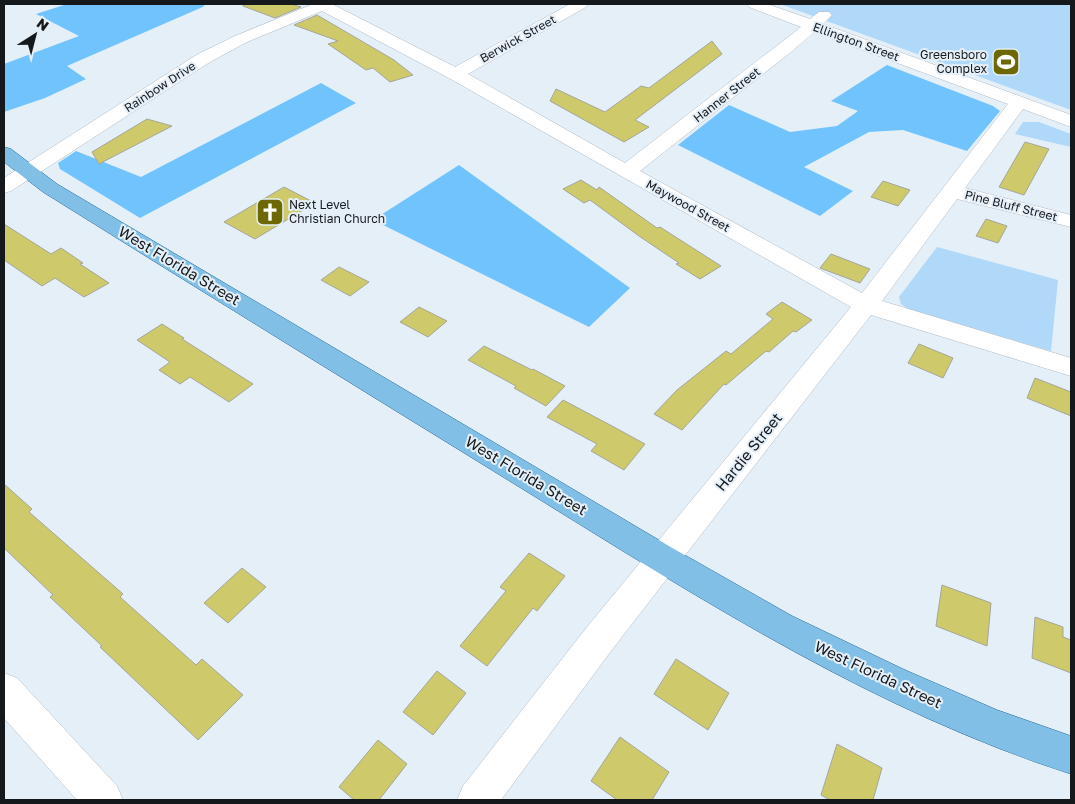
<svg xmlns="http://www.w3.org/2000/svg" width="1075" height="804" font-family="'Golos Text',sans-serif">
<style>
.green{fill:#afd8f9}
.forest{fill:#71c3fe}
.building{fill:#ceca6c;stroke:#a5a599}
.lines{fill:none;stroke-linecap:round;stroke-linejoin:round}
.minor-casing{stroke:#b2bcc5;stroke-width:1}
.major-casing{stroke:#266a95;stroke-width:1}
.minor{fill:#fff;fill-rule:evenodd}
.major{fill:#82bfe6;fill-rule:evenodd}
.labels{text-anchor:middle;stroke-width:4;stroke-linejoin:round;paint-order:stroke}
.far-street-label{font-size:12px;fill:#15191c;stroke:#e4eff8}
.far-poi-label{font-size:12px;fill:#15191c;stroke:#e4eff8;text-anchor:end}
.street-label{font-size:15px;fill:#15191c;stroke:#e4eff8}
</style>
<rect width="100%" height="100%" fill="#e4eff8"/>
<g class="green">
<polygon points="780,4 1071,4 1071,110 1046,101"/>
<polygon points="1023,122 1039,122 1071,134 1071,147 1015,134"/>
<polygon points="937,247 1058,280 1051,351 911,311 901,304 899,297"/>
</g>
<g class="forest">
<polygon points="67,4 200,4 205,6 67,66 86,79 45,98 4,112 4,64 79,36 36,14"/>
<polygon points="887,65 993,106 1000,111 967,151 903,130 869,132 804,167 853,191 820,216 678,145 729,105 790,132 837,126 858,111 831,101"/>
<polygon points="321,83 356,103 140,218 60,169 58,163 76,151 141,177"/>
<polygon points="459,165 630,288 589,327 373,220"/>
</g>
<g class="building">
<polygon points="243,4 291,4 301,7 275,18 243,6"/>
<polygon points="317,15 394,60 413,75 390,82 373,68 366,70 328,44 338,41 294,25"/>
<polygon points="712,41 722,54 635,120 649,127 624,142 550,101 556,89 605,112 641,86 649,88"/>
<polygon points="147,119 172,126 99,164 92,152"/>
<polygon points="1025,142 1049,149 1024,195 999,187"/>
<polygon points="581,180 597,190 599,187 657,228 660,227 721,266 700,279 676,264 679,263 639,236 590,200 584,203 563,189"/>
<polygon points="883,181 910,190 898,206 871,197"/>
<polygon points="284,187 315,203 255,239 224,222"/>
<polygon points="986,219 1007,226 998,243 976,236"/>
<polygon points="4,224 51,254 61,248 83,263 80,264 109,283 84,297 55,278 42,286 4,260"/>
<polygon points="831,254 870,269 860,283 820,268"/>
<polygon points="339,267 369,282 350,296 321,280"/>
<polygon points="782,302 812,320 796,332 793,331 769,352 766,351 726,385 724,384 682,430 654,414 677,390 726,351 731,354 773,319 766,314"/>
<polygon points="419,307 447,321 428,337 400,322"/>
<polygon points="162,324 184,338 182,339 253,384 229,402 190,377 180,384 159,370 170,362 137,340"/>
<polygon points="919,344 953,358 943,378 908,363"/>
<polygon points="484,346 532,370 533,369 565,386 546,406 514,388 516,386 468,360"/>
<polygon points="1035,378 1071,392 1071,416 1027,398"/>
<polygon points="563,400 612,426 645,444 624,470 591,451 597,444 547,417"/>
<polygon points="4,484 32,509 29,512 123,594 120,597 196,665 202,659 243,695 198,740 100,647 102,646 50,597 53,595 4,548"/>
<polygon points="529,553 565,576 537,611 533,608 487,666 460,646 506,591 500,587"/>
<polygon points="242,568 266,587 228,623 204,603"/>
<polygon points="942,585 991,603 987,646 936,626"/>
<polygon points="1035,617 1063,627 1063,637 1071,640 1071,673 1032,658"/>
<polygon points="676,659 729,693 708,730 654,694"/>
<polygon points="437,671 466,693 433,735 403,712"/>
<polygon points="620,737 669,772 652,800 617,800 591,781"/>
<polygon points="378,740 407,764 379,800 354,800 339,787"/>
<polygon points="837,744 882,768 873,800 830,800 821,795"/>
</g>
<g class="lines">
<g class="minor-casing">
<g id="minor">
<path d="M 313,4 L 332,4 L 455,67 L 570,4 L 588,4 L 586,7 L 468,74 L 625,163 L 801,27 L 749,7 L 747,4 L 767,4 L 810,19 L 819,12 L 829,12 L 832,15 L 823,24 L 1071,115 L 1071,127 L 1023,109 L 965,188 L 1071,215 L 1071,227 L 957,199 L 882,301 L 1071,358 L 1071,376 L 871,315 L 611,651 L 501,800 L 457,800 L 463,786 L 587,627 L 851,307 L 449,78 L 322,11 L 247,42 L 210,62 L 11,191 L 4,193 L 4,178 L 198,54 L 235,36 ZM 814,32 L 1008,104 L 862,293 L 640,171 L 791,52 Z"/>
<polygon points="4,673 17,678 117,786 123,800 77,800 4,718"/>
</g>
</g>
<g class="major-casing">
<path id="major" d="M 4,147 L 11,149 L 57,184 L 674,549 L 792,616 L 905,670 L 997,710 L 1071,736 L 1071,774 C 878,712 705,602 534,496 C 370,395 206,294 43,192 L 4,162 Z"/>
</g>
<use href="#minor" class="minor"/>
<use href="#major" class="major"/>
</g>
<defs>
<g id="stadium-square" transform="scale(1.4375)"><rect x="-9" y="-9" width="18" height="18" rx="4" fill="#6d6801" stroke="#e4eff8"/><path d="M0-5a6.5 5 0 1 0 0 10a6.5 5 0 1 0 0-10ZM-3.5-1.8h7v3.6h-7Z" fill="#fff"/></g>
<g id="church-square" transform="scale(1.4375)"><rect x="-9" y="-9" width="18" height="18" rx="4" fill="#6d6801" stroke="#e4eff8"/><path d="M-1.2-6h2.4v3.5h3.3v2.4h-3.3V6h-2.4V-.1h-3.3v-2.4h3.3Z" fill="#fff"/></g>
</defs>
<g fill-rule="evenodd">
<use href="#stadium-square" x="1006" y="62"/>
<use href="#church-square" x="270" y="212"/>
</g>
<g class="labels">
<g class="far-street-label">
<text transform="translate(518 39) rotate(-29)" y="4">Berwick Street</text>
<text transform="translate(856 42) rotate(20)" y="4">Ellington Street</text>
<text transform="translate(160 87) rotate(-33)" y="4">Rainbow Drive</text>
<text transform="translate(727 95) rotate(-38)" y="4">Hanner Street</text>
<text transform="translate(688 206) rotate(29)" y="4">Maywood Street</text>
<text transform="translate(1011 206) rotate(14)" y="4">Pine Bluff Street</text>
</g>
<g class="far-poi-label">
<text x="987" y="59">Greensboro<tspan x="987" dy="14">Complex</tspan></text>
<text x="289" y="209" text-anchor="start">Next Level<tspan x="289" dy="14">Christian Church</tspan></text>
</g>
<g class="street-label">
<text transform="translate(179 266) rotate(31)" y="5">West Florida Street</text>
<text transform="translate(749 452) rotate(-51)" y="5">Hardie Street</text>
<text transform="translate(526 476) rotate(31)" y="5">West Florida Street</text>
<text transform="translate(878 675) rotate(25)" y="5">West Florida Street</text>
</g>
</g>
<rect width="1075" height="804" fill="none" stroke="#15191c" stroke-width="10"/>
<g transform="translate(35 35) rotate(36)" stroke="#e4eff8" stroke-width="4" paint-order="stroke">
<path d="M0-4L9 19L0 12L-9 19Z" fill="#15191c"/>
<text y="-8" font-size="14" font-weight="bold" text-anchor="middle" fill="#15191c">N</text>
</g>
</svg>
